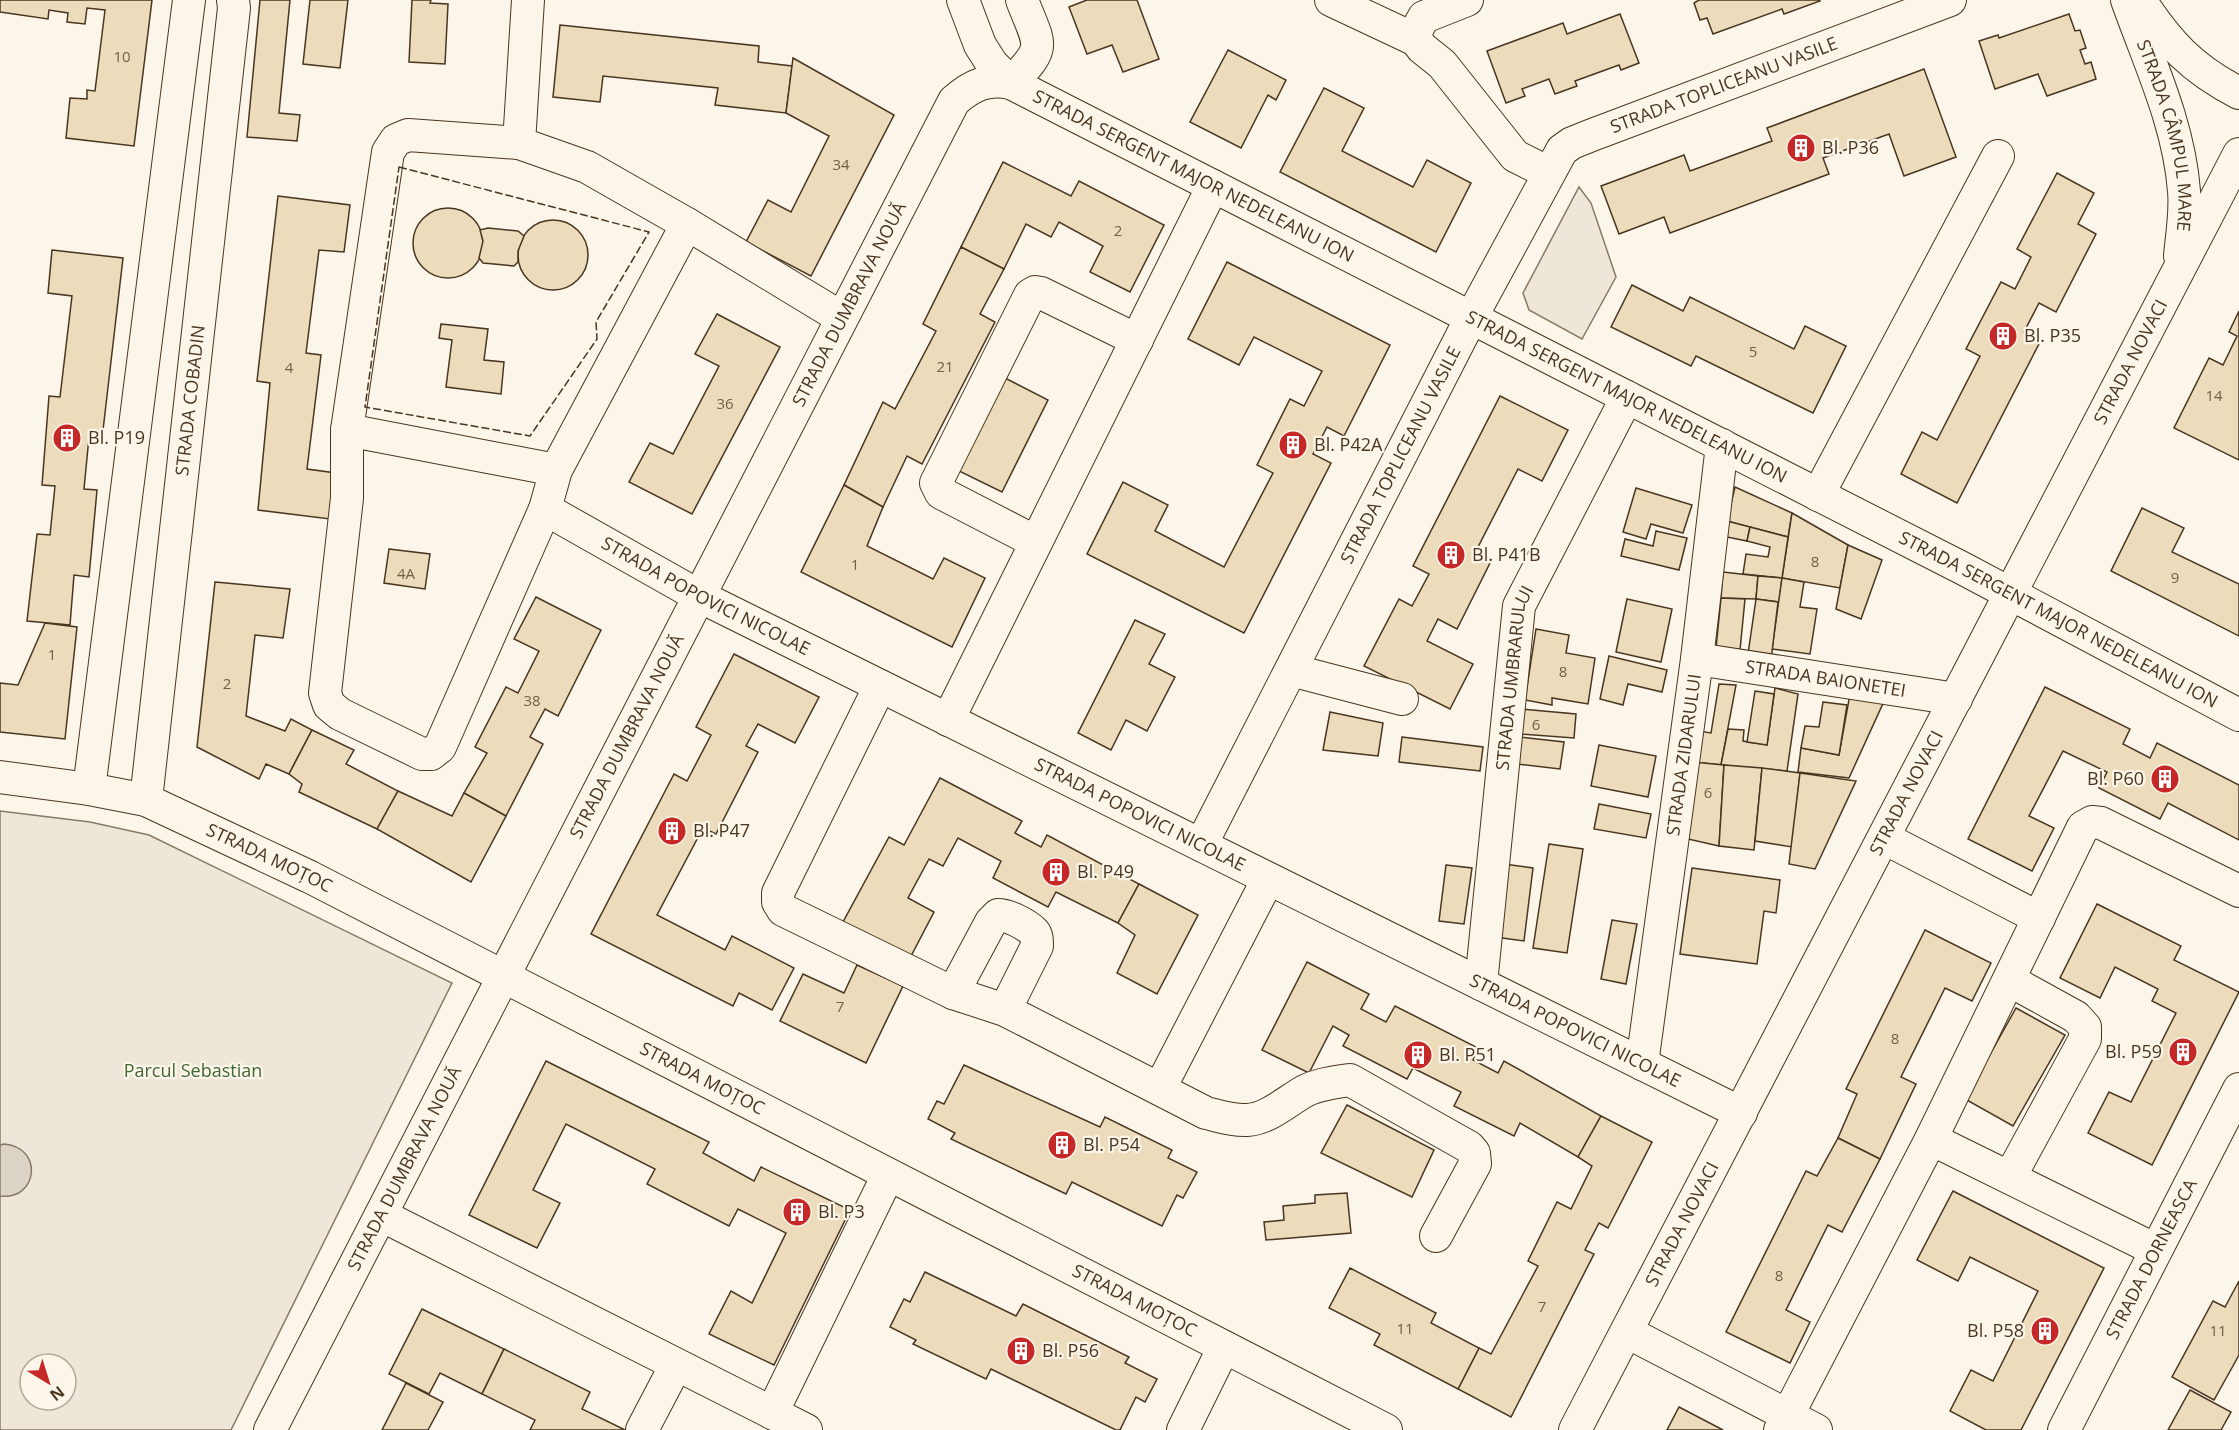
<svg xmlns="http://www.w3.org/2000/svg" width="2239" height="1430" font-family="'Open Sans',sans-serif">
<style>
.green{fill:#ede6d9;stroke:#887966;stroke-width:1.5;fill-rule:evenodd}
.water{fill:#dcd4c6;stroke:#887966;stroke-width:1.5}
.building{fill:#ecdcbc;stroke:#4a3520;stroke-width:1.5}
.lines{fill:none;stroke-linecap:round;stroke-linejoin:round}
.minor-casing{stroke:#4a3520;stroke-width:34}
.minor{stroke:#fbf6e9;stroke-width:32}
.fence{stroke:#4a3520;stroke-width:1.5;stroke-dasharray:8 3;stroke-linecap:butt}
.labels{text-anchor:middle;stroke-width:4.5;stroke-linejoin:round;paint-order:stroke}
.number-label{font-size:15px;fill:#725f47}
.street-label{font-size:18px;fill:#4a3520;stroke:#fbf6e9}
.poi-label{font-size:18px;fill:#4a3520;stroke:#fbf6e9;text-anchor:start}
.park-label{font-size:18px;fill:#436837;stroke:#fbf6e9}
</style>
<rect width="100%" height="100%" fill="#fbf6e9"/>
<g class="green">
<polygon points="1579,187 1591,203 1616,277 1582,339 1529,310 1523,293"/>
<path d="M 0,811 L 90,822 L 149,835 L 452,983 L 231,1430 L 0,1430 ZM 30,1364 L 66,1364 L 66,1400 L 30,1400 Z"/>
</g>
<path class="water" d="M 4,1144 C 44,1147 38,1201 0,1196 L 0,1145 Z"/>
<g class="building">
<polygon points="0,0 152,0 134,146 66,138 70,98 87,99 87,90 95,91 105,10 87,8 85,24 67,22 68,13 49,10 48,19 0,12"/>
<polygon points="260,0 290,0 279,113 300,115 297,141 247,137"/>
<polygon points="310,0 348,0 340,68 303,64"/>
<polygon points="412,0 431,0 430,3 448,4 445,64 409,62"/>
<polygon points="1087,0 1137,0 1159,59 1123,72 1112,45 1087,54 1069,7"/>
<polygon points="1699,0 1819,0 1820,1 1784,14 1782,9 1713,34 1707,18 1700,20 1694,3"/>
<polygon points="1620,14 1639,63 1621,70 1619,65 1575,81 1577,86 1555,94 1549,79 1522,89 1525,96 1506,103 1487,51 1563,23 1567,34"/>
<polygon points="2069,14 2075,31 2080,30 2086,48 2080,50 2085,64 2091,62 2096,79 2047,96 2038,74 1995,89 1979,41 1998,35 1999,38"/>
<polygon points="560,25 759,46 758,62 792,66 786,113 715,105 718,88 603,76 600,102 553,97"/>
<polygon points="1228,50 1286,80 1276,100 1268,95 1241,148 1190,122"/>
<polygon points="793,58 894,115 811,276 746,242 768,200 791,212 829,136 786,113"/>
<polygon points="1924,69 1956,157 1904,176 1889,134 1823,158 1829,174 1670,233 1664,217 1619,234 1601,186 1684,155 1690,171 1772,141 1767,128"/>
<polygon points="1324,88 1364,108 1342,151 1413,187 1427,160 1471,183 1436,252 1280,172"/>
<polygon points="1003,162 1071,196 1079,181 1164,225 1130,292 1090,272 1103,246 1059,222 1051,237 1026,224 1004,269 961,247"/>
<polygon points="2057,173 2094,193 2078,224 2096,234 2056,312 2039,303 2024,332 2041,340 1957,503 1901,474 1922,432 1937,440 1980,356 1966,349 2001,282 2015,289 2031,257 2017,249"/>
<polygon points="278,196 350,205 344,252 319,250 306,353 321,355 307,469 336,473 330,519 258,510 270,383 257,381"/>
<circle cx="448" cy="243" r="35"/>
<circle cx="553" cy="255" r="35"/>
<polygon points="488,228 518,231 524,236 518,251 518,262 514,266 483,263 479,258 483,241 480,230"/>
<polygon points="961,247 1004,269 980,314 995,322 922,464 907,456 883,507 844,485 883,402 895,409 936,331 923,324"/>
<polygon points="52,250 123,258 102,439 89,437 84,489 97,490 89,577 74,575 70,625 27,621 37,534 50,535 55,486 42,485 49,396 60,397 72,296 48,293"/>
<polygon points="1227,262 1390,345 1344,436 1327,427 1313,454 1331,463 1244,633 1087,554 1123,482 1168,505 1155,531 1224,567 1273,473 1257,465 1290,399 1304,406 1322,371 1254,337 1239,365 1188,339"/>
<polygon points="1632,285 1683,311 1690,297 1794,349 1805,326 1846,346 1813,413 1696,356 1691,366 1611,327"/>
<polygon points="2239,311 2239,460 2174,428 2209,358 2223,365 2237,336 2229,332"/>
<polygon points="717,314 780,347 692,514 629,482 650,443 673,454 719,366 695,354"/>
<polygon points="441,324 488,329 484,360 504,362 501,394 446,387 452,340 439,338"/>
<polygon points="1003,377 1048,400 1002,492 957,470"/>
<polygon points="1500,396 1568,430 1542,481 1518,469 1476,551 1492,559 1457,629 1438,619 1427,641 1473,664 1450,709 1364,666 1399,599 1412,606 1429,574 1413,566"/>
<polygon points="844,485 883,507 867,546 933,579 944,558 985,578 952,647 801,572"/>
<polygon points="1735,487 1792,513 1788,537 1727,521"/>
<polygon points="1636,488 1692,505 1683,533 1651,524 1646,539 1623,532"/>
<polygon points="2142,508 2184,528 2172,552 2239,584 2239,636 2111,571"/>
<polygon points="1792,513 1848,545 1840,588 1782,578"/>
<polygon points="1727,521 1750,527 1747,541 1722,536"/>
<polygon points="1750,527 1788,537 1782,578 1743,574 1746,554 1768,557 1770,547 1747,541"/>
<polygon points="1656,531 1687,538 1679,570 1621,556 1625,539 1653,546"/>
<polygon points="1848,545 1882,560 1861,619 1836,609"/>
<polygon points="389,549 430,554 425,589 384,583"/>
<polygon points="1723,572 1758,576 1756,599 1721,598"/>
<polygon points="1758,576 1782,578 1779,602 1756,599"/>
<polygon points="1782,578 1804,582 1800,607 1817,609 1810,654 1772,649"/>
<polygon points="215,582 290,589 283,638 255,635 246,716 285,731 291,719 312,730 289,774 266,764 259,779 197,747"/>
<polygon points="536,597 601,630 558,716 545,709 530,737 543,744 506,816 464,793 487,753 475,747 506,687 518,693 539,651 514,639"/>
<polygon points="1721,598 1745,599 1740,650 1716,648"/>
<polygon points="1627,599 1672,609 1661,662 1616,652"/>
<polygon points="1756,599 1778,602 1771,660 1748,654"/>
<polygon points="1135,620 1165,634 1149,664 1175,677 1147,731 1126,720 1111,750 1078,733"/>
<polygon points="45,623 77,627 65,739 0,732 0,683 18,685"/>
<polygon points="1536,629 1569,635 1566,653 1595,658 1588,704 1552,698 1552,705 1525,700"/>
<polygon points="734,654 819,697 795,743 758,724 746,746 758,752 716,834 703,828 657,915 725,950 732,936 794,968 772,1010 739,993 733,1006 591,934 674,774 687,781 711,735 696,727"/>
<polygon points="1609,656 1667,670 1662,692 1628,684 1623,705 1600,699"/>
<polygon points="1719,684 1736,685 1721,765 1693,762 1699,731 1711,733"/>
<polygon points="2045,687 2130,729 2123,744 2150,758 2157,743 2239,785 2239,840 2168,803 2160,819 2099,788 2107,772 2063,751 2029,816 2054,828 2032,871 1968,839"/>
<polygon points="1775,688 1798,694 1787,771 1721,765 1728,729 1744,730 1743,741 1767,745"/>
<polygon points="1755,691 1774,694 1767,745 1747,742"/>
<polygon points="1850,694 1885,699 1849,778 1798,772 1801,748 1839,755"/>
<polygon points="1823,702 1847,705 1839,755 1801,748 1805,726 1819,727"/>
<polygon points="1521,709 1576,714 1574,738 1519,734"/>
<polygon points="1330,712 1383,723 1378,756 1323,750"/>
<polygon points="312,730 354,750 346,764 398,791 377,829 299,792 302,784 289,774"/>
<polygon points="1402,737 1483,747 1480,771 1399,762"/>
<polygon points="1520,737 1564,742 1560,769 1517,764"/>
<polygon points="1599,745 1656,756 1648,797 1591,786"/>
<polygon points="1693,762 1724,765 1719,846 1688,839"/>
<polygon points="1724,765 1762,768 1754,850 1719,846"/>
<polygon points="1762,768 1800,773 1792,847 1755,841"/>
<polygon points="1800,773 1856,781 1815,869 1789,864"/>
<polygon points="940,778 1022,821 1015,833 1041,847 1047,835 1139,884 1118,923 1056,892 1048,907 993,878 1001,861 958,838 943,866 929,859 908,898 934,912 910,958 843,922 889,837 904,845"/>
<polygon points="398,791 452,816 464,793 506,816 471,882 377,829"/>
<polygon points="1599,804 1651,814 1646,838 1594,829"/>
<polygon points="1549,844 1583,849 1567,953 1533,948"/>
<polygon points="1504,864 1533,868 1524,941 1495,937"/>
<polygon points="1446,865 1472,868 1464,924 1439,921"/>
<polygon points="1692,868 1780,880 1776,913 1764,911 1757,964 1680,954"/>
<polygon points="1139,884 1198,915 1157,994 1117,973 1135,935 1118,923"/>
<polygon points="2097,904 2181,946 2174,960 2239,992 2152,1165 2088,1133 2109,1092 2131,1102 2176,1013 2152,1001 2158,989 2115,967 2100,998 2060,978"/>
<polygon points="1612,920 1637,924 1626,984 1601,979"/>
<polygon points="1925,930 1991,963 1972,1001 1945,988 1901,1077 1916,1084 1880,1159 1838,1138 1857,1094 1846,1089"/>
<polygon points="1307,962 1369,994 1361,1009 1386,1022 1395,1006 1478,1048 1473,1060 1498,1073 1504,1061 1601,1116 1578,1157 1520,1123 1514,1136 1454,1106 1461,1092 1413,1068 1407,1079 1343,1046 1349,1035 1333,1026 1309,1073 1262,1050"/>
<polygon points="857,965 903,986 866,1063 780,1021 803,974 844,993"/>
<polygon points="2016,1008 2065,1035 2013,1126 1965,1099"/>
<polygon points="546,1061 709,1142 703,1153 754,1181 761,1167 850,1210 774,1365 709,1334 731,1291 752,1303 786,1233 738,1209 729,1226 647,1184 655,1169 566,1124 533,1190 560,1203 537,1248 469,1215"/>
<polygon points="964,1065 1100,1127 1105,1117 1172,1150 1168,1158 1197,1172 1183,1198 1177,1195 1162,1226 1072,1182 1066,1194 951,1139 955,1133 928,1119 937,1101 944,1104"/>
<polygon points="1347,1105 1434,1150 1412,1197 1321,1153"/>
<polygon points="1601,1116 1652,1142 1608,1228 1599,1223 1585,1250 1594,1254 1511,1417 1458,1389 1479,1348 1491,1354 1538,1266 1528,1261 1557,1202 1571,1209 1592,1166 1578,1157"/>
<polygon points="1838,1138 1880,1159 1842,1232 1828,1225 1786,1310 1810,1322 1790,1363 1726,1332 1806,1171 1817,1176"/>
<polygon points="1953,1191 2104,1268 2021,1430 1986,1430 1950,1411 1971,1370 1993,1381 2038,1291 1970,1257 1958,1281 1917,1260"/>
<polygon points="1347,1193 1351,1233 1266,1240 1264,1222 1284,1220 1283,1206 1315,1203 1315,1195"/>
<polygon points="1350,1268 1436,1313 1431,1323 1479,1348 1458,1389 1374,1345 1380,1334 1329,1308"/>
<polygon points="925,1272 1016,1316 1023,1304 1129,1357 1125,1363 1157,1379 1145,1402 1136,1397 1120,1430 1116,1430 991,1369 986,1379 913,1344 916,1340 890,1327 904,1299 910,1302"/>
<polygon points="2239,1281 2239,1355 2214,1400 2172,1377 2213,1301 2225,1307"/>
<polygon points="422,1309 504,1349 482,1394 440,1373 429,1394 389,1374"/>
<polygon points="504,1349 590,1392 582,1409 625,1430 530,1430 535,1420 482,1394"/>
<polygon points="406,1383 443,1402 428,1430 382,1430"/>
<polygon points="2190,1390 2231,1412 2221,1430 2168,1430"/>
<polygon points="1679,1407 1723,1430 1667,1430"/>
</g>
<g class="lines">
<g class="minor-casing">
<g id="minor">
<polyline points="528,0 519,143 587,167 687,224 842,318"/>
<polyline points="963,0 980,45 992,64 1011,83"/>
<polyline points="1331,0 1416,40"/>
<polyline points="1467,0 1424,17 1417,29 1416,40 1422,48 1442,64 1515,156 1549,173"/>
<path id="s1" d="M 2127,0 C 2149,62 2179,124 2184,191 C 2186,212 2182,234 2180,256"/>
<path d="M 2140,0 C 2168,43 2192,69 2239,93"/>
<path d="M 1011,83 C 1048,45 1040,47 1022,0"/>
<polyline points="347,430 388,152 396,140 408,135 519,143"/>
<polyline points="556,470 347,430 347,498 325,693 329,705 340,714 422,754 431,754 440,747 545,509 556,470 687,224"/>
<polyline points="1818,495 1998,156"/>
<path id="s2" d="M 545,509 L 699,596 L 1741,1113"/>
<polyline points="1036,542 941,493 936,483 1030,295 1035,292 1041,293 1137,340"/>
<path id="s3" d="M 1697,659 L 1956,699"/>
<polyline points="1291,670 1402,699"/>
<polyline points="880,686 778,893 778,902 783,910 953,993"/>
<polyline points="948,720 1213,186"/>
<path id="s4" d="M 0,777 L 89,789 L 146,800 L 310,877 L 1386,1430"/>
<polyline points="89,789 189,0"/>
<path id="s5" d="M 146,800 L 234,8 L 233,0"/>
<polyline points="1884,838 2039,918"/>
<path id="s6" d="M 1201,845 L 1471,318 L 1562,150 L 1572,143 L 1592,135 L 1950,0"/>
<polyline points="2009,980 2076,1017 2085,1027 2085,1039 2010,1177"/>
<path id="s7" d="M 1481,984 L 1519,606 L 1627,397"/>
<path d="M 1005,1010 L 1037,946 C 1037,941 1037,935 1034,932 C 1026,924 1008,915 998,915 L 991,922 L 953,993 L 1005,1010 L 1206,1113 C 1219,1116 1233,1121 1247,1120 C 1268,1119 1287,1101 1305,1091 C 1319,1084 1335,1082 1350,1080 L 1469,1147 L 1474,1153 L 1475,1164 L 1436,1236"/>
<path id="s8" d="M 1642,1064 L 1697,659 L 1722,445"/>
<polyline points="1160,1088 1268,879"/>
<polyline points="1931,1139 2156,1250"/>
<polyline points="381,1215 806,1430"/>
<polyline points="1627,1332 1816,1430"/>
<polyline points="772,1413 888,1175"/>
<path id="s9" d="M 270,1430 L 954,101 C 972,85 988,78 1011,83 L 1962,568 L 2239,715"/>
<polyline points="642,1430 676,1365"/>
<polyline points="1183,1430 1224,1347"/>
<path id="s10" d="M 1575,1430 L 2239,154"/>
<polyline points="1780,1430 1931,1139 2083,827 2092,822 2101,823 2239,891"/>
<path id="s11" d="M 2064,1430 L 2239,1089"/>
</g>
</g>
<use href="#minor" class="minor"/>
<polygon class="fence" points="399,167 649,232 596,322 597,339 530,436 365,407"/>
</g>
<defs>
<g id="building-disc" transform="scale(1.5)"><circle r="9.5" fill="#c62828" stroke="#fbf6e9"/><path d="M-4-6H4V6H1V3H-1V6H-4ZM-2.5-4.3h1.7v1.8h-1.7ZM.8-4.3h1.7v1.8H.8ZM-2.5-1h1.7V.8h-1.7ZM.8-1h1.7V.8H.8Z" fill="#fff"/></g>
</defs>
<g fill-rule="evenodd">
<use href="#building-disc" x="1801" y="148"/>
<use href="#building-disc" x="2003" y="336"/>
<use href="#building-disc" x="67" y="438"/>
<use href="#building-disc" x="1293" y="445"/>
<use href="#building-disc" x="1451" y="555"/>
<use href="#building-disc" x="2165" y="779"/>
<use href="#building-disc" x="672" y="831"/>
<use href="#building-disc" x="1056" y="872"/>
<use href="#building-disc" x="2183" y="1052"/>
<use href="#building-disc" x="1418" y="1055"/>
<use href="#building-disc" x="1062" y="1145"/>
<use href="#building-disc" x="797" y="1212"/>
<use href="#building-disc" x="2045" y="1331"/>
<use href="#building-disc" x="1021" y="1351"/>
</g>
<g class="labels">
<g class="number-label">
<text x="122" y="62">10</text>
<text x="841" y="170">34</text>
<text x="1118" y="236">2</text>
<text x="1753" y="357">5</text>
<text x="945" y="372">21</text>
<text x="289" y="373">4</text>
<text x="2214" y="401">14</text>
<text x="725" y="409">36</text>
<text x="1815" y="567">8</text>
<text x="855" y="570">1</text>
<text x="406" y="579">4A</text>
<text x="2175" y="583">9</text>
<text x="52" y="660">1</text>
<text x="1563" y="677">8</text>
<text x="227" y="689">2</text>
<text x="532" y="706">38</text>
<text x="1536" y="730">6</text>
<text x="1708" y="798">6</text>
<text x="840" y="1012">7</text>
<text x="1895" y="1044">8</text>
<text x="1779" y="1281">8</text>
<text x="1542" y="1312">7</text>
<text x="1405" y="1334">11</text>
<text x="2218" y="1336">11</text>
</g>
<g class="street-label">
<text dy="6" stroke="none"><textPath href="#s6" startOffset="958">STRADA TOPLICEANU VASILE</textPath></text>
<text dy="6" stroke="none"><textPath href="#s1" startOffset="142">STRADA CÂMPUL MARE</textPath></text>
<text dy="6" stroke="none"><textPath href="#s9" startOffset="1762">STRADA SERGENT MAJOR NEDELEANU ION</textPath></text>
<text dy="6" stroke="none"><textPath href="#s9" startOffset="1266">STRADA DUMBRAVA NOUĂ</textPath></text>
<text dy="6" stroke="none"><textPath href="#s10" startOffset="1204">STRADA NOVACI</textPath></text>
<text dy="6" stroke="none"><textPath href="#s9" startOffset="2248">STRADA SERGENT MAJOR NEDELEANU ION</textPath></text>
<text dy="6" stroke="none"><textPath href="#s5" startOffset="402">STRADA COBADIN</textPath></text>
<text dy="6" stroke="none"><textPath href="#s6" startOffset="438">STRADA TOPLICEANU VASILE</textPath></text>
<text dy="6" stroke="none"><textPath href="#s2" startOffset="183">STRADA POPOVICI NICOLAE</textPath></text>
<text dy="6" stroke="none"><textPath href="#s9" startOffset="2734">STRADA SERGENT MAJOR NEDELEANU ION</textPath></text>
<text dy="6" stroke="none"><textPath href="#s3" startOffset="130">STRADA BAIONETEI</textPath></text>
<text dy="6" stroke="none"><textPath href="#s7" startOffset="308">STRADA UMBRARULUI</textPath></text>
<text dy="6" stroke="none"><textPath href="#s9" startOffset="780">STRADA DUMBRAVA NOUĂ</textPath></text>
<text dy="6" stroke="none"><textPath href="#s8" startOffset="312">STRADA ZIDARULUI</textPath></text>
<text dy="6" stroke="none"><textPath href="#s10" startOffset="718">STRADA NOVACI</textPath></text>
<text dy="6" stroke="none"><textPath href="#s2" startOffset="669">STRADA POPOVICI NICOLAE</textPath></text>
<text dy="6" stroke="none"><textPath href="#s4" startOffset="284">STRADA MOȚOC</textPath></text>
<text dy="6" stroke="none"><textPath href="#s2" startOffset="1155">STRADA POPOVICI NICOLAE</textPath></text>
<text dy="6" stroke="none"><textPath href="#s4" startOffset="770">STRADA MOȚOC</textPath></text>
<text dy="6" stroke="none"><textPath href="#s9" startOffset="294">STRADA DUMBRAVA NOUĂ</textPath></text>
<text dy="6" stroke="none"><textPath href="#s10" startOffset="232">STRADA NOVACI</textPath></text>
<text dy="6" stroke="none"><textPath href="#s11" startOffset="192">STRADA DORNEASCA</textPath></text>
<text dy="6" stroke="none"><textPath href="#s4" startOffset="1256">STRADA MOȚOC</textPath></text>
</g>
<g class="poi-label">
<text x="1822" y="154">Bl. P36</text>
<text x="2024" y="342">Bl. P35</text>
<text x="88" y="444">Bl. P19</text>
<text x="1314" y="451">Bl. P42A</text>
<text x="1472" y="561">Bl. P41B</text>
<text x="2144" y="785" text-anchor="end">Bl. P60</text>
<text x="693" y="837">Bl. P47</text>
<text x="1077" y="878">Bl. P49</text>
<text x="2162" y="1058" text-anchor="end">Bl. P59</text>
<text x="1439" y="1061">Bl. P51</text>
<text x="1083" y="1151">Bl. P54</text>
<text x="818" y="1218">Bl. P3</text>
<text x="2024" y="1337" text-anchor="end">Bl. P58</text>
<text x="1042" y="1357">Bl. P56</text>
</g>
<g class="park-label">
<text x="193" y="1077">Parcul Sebastian</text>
</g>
</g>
<g transform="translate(48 1382) rotate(142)"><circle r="28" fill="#fbf6e9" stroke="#b4a999" stroke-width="1.5"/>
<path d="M0-4.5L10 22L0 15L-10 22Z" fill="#c62828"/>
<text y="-9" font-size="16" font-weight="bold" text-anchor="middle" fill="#4a3520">N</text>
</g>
</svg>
